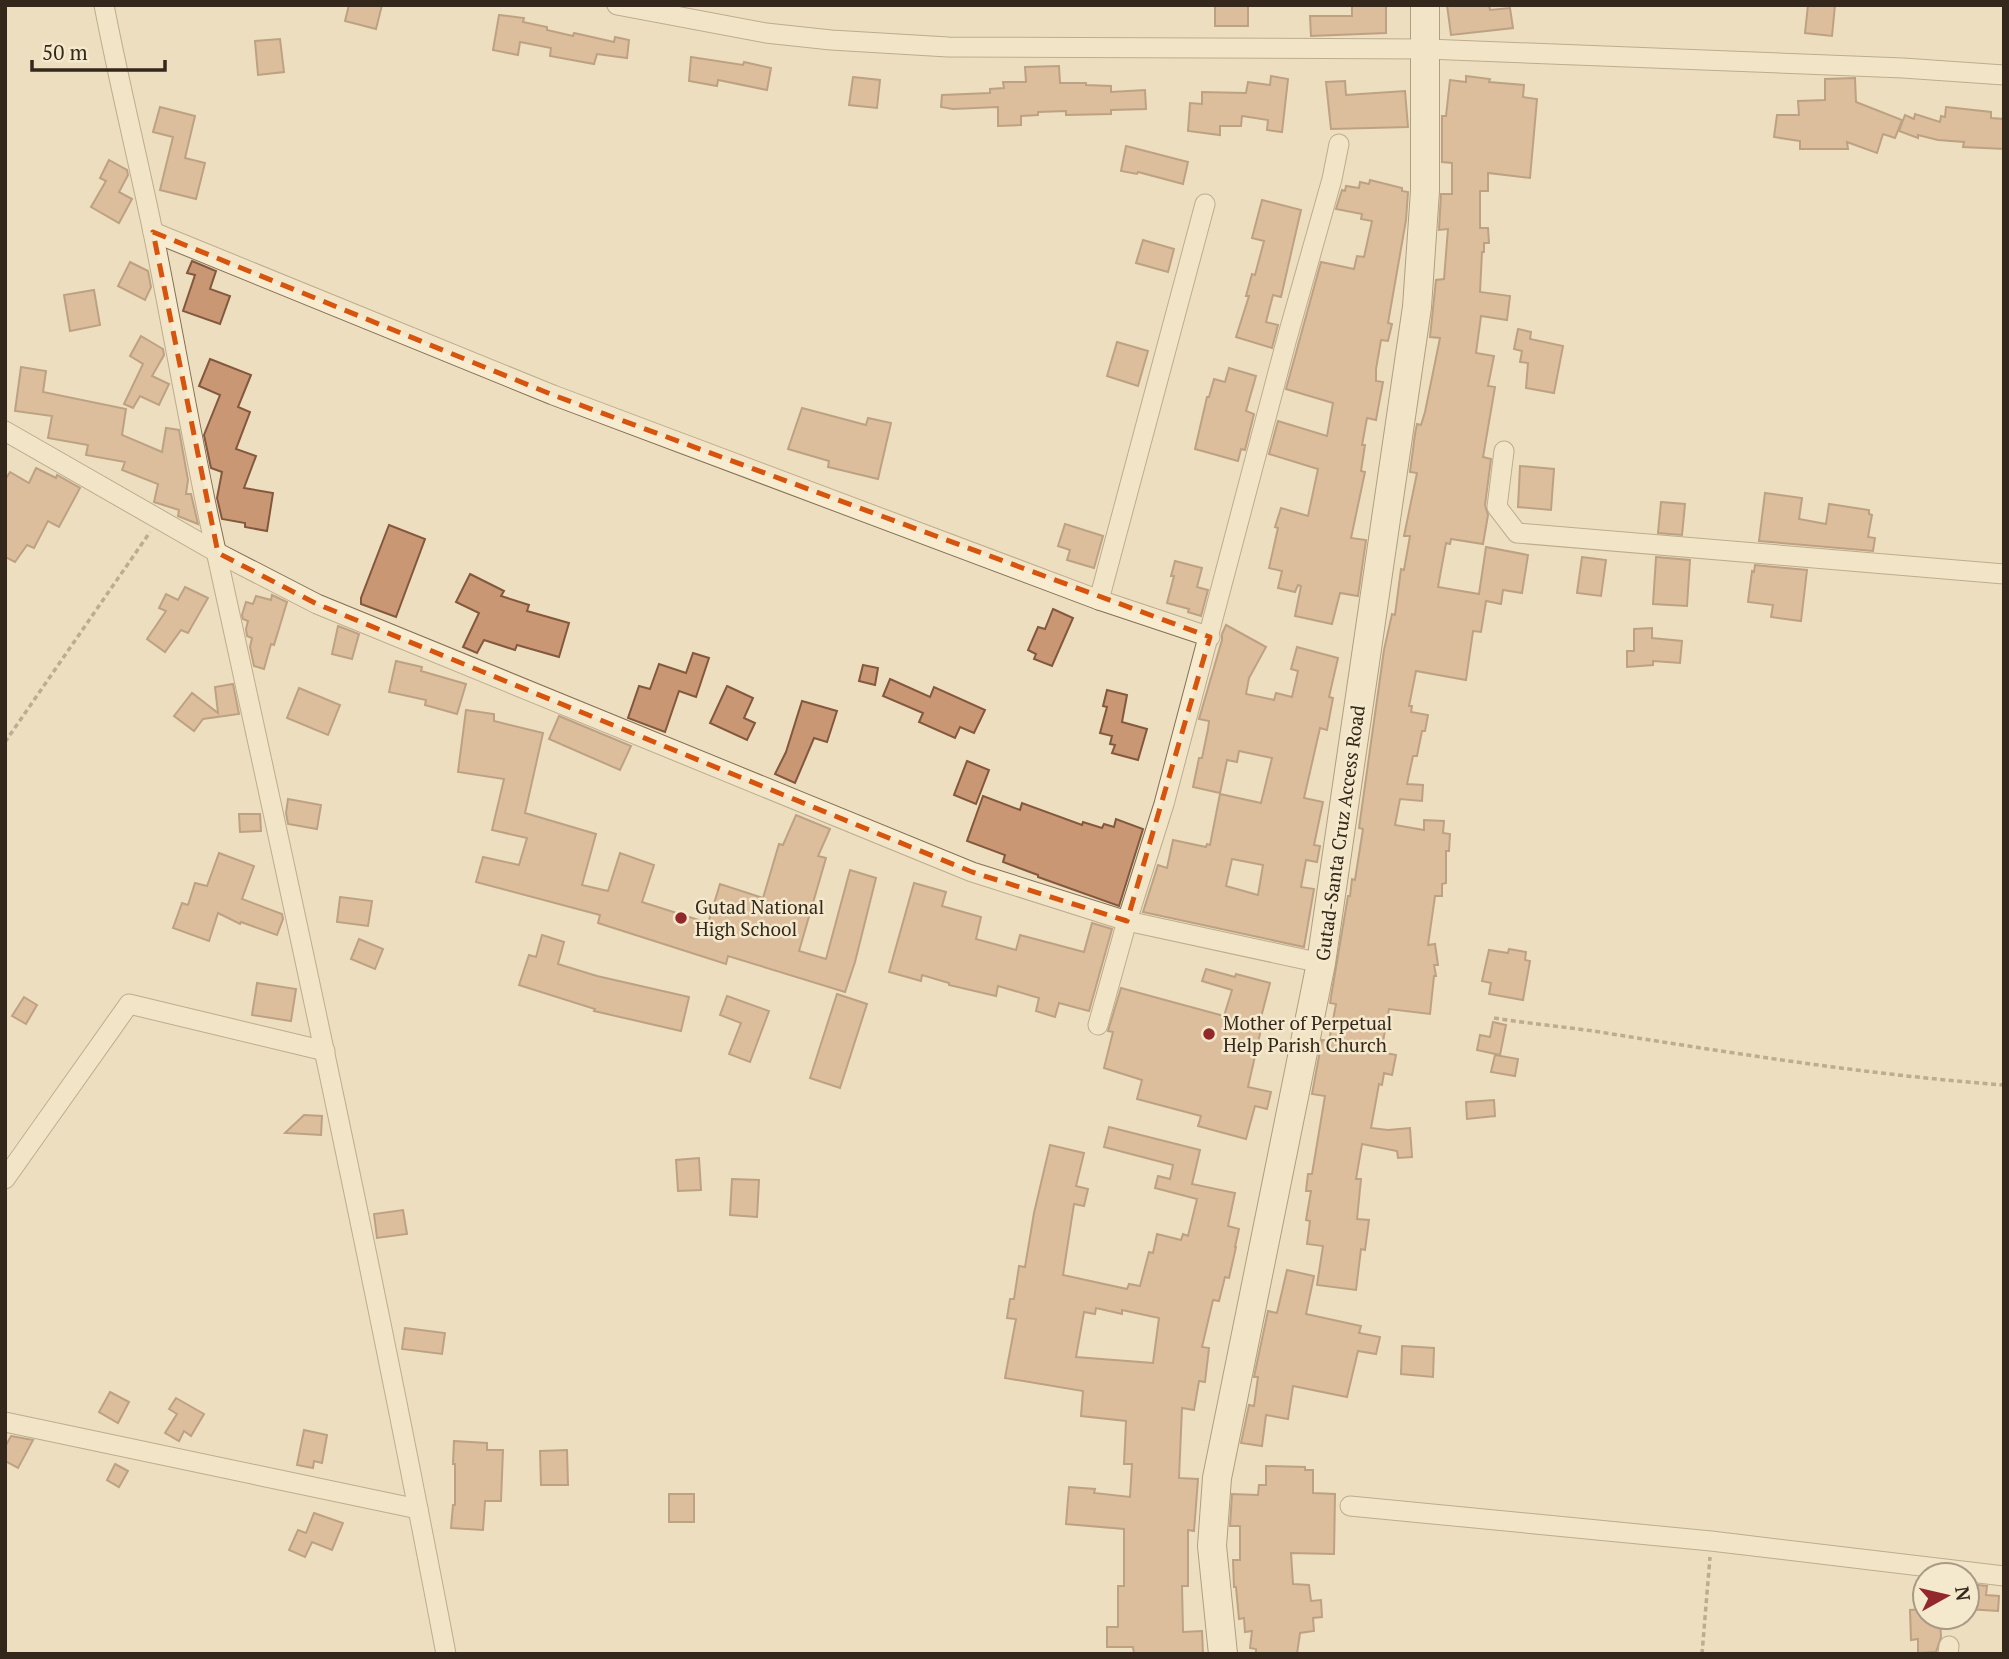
<svg xmlns="http://www.w3.org/2000/svg" width="2009" height="1659" font-family="'PT Serif',serif">
<style>
.building{fill:#ca9774;stroke:#83583d;stroke-width:2;fill-rule:evenodd}
.lines{fill:none;stroke-linecap:round;stroke-linejoin:round}
.street-casing{stroke:#846f57;stroke-width:21}
.secondary-casing{stroke:#66503a;stroke-width:30}
.path{stroke:#846f57;stroke-width:3.5;stroke-dasharray:5 3.5;stroke-linecap:butt}
.street{stroke:#f8ecd0;stroke-width:19}
.secondary{stroke:#f8ecd0;stroke-width:28}
.marked{fill:none;stroke:#d6540e;stroke-width:5;stroke-dasharray:14 9;stroke-linejoin:round}
.poi-dot{fill:#92282a;stroke:#f4e9cd;stroke-width:2.5}
.labels{text-anchor:middle;stroke-width:5;stroke-linejoin:round;paint-order:stroke}
.street-label{font-size:19px;fill:#34271b;stroke:#f4e9cd}
.poi-label{font-size:19px;fill:#34271b;stroke:#f4e9cd;text-anchor:start}
</style>
<rect width="100%" height="100%" fill="#ecdebe"/>
<g class="building">
<polygon points="349,5 382,5 376,29 345,21"/>
<rect x="1215" y="5" width="33" height="21"/>
<polygon points="1352,5 1386,5 1386,33 1311,36 1310,16 1352,16"/>
<polygon points="1447,5 1489,5 1490,10 1510,8 1513,28 1451,35"/>
<polygon points="1808,5 1835,5 1832,36 1805,33"/>
<polygon points="499,15 524,18 523,22 547,27 547,30 573,36 574,33 614,42 615,37 629,40 627,58 597,54 594,64 550,56 551,48 520,42 518,55 493,50"/>
<polygon points="280,39 284,72 258,75 255,41"/>
<polygon points="691,57 743,65 744,62 771,68 767,90 718,80 717,86 689,81"/>
<polygon points="1059,66 1060,83 1086,83 1086,85 1111,86 1111,92 1145,90 1146,109 1111,110 1111,114 1066,115 1066,111 1038,112 1038,115 1021,116 1021,125 998,126 998,107 953,109 941,107 942,95 990,93 990,89 1004,88 1003,82 1026,82 1025,67"/>
<polygon points="1271,76 1288,79 1282,132 1267,130 1268,120 1242,116 1241,126 1220,126 1220,135 1188,131 1190,103 1202,104 1202,92 1246,93 1248,82 1270,85"/>
<polygon points="1466,76 1490,79 1489,82 1524,85 1523,97 1537,99 1530,178 1488,173 1488,191 1480,191 1480,228 1488,228 1489,243 1484,243 1484,252 1482,252 1480,292 1510,296 1507,320 1481,316 1476,353 1494,356 1488,386 1495,387 1483,457 1491,459 1485,505 1488,515 1483,544 1451,539 1450,544 1446,543 1438,587 1479,594 1486,547 1528,555 1522,593 1503,590 1501,604 1486,601 1481,632 1473,631 1466,680 1416,671 1409,706 1412,706 1411,712 1428,715 1425,731 1422,731 1417,756 1413,756 1407,784 1423,785 1422,801 1400,799 1395,825 1424,830 1424,820 1444,821 1443,833 1450,834 1449,851 1446,851 1446,883 1442,884 1442,896 1435,896 1428,945 1435,944 1438,965 1434,965 1436,976 1434,976 1430,1014 1389,1009 1381,1052 1396,1055 1392,1075 1384,1073 1382,1085 1379,1084 1371,1128 1388,1130 1410,1128 1412,1157 1398,1158 1397,1151 1362,1144 1356,1179 1361,1179 1357,1219 1369,1220 1365,1250 1361,1249 1356,1290 1317,1285 1323,1246 1307,1244 1310,1221 1306,1220 1311,1191 1306,1191 1308,1174 1312,1174 1325,1096 1312,1094 1322,1040 1329,1041 1336,1004 1330,1003 1348,896 1350,896 1352,879 1355,880 1363,829 1359,828 1384,650 1392,614 1395,615 1401,569 1404,570 1410,536 1404,536 1417,473 1410,472 1415,434 1417,424 1421,425 1425,412 1440,338 1430,337 1436,280 1444,279 1448,229 1439,230 1441,194 1452,194 1452,163 1442,162 1442,116 1446,116 1450,80 1466,82"/>
<polygon points="853,77 880,80 877,108 849,105"/>
<polygon points="1855,78 1856,102 1902,120 1895,138 1883,134 1877,153 1847,142 1848,149 1800,149 1800,141 1774,137 1777,115 1799,115 1798,101 1825,100 1825,79"/>
<polygon points="1345,81 1346,95 1405,91 1408,127 1331,129 1326,82"/>
<polygon points="160,107 195,116 185,158 205,163 196,199 160,190 173,137 153,132"/>
<polygon points="1946,107 1991,112 1991,118 2004,119 2004,149 1963,147 1964,142 1938,140 1918,135 1918,138 1899,131 1905,115 1914,119 1915,114 1940,122 1941,116 1945,117"/>
<polygon points="1126,146 1188,162 1183,184 1138,172 1137,174 1121,171"/>
<polygon points="109,160 127,170 128,175 119,192 132,199 119,223 91,207 106,181 100,178"/>
<polygon points="1370,180 1402,188 1402,191 1408,192 1406,220 1388,323 1392,324 1388,341 1381,340 1376,369 1376,381 1383,382 1376,420 1367,418 1362,445 1365,445 1361,471 1365,472 1351,538 1366,540 1358,596 1340,593 1332,624 1295,616 1301,586 1298,585 1295,592 1278,588 1282,571 1269,568 1278,528 1275,527 1281,508 1308,516 1318,469 1269,454 1278,421 1327,436 1333,403 1286,389 1321,262 1354,269 1357,256 1364,257 1372,221 1361,219 1362,214 1336,209 1342,190 1345,191 1346,186 1359,188 1360,182 1369,184"/>
<polygon points="1262,200 1301,210 1281,297 1273,295 1266,322 1278,325 1272,348 1236,337 1249,296 1246,296 1252,274 1255,275 1264,241 1252,238"/>
<polygon points="1143,240 1174,249 1168,272 1136,263"/>
<polygon points="192,261 216,271 210,289 230,296 220,324 183,311 195,275 187,273"/>
<polygon points="130,262 148,271 151,287 145,300 118,286"/>
<polygon points="94,290 100,325 70,331 64,295"/>
<polygon points="1518,329 1531,332 1530,339 1563,346 1554,393 1526,388 1528,363 1520,362 1522,351 1514,349"/>
<polygon points="141,336 163,349 164,355 152,376 169,384 159,405 140,396 133,408 124,404 143,364 130,356"/>
<polygon points="1117,342 1148,351 1138,386 1107,376"/>
<polygon points="210,359 251,375 238,407 250,412 236,449 256,456 244,488 273,493 267,531 245,527 245,523 222,519 217,498 222,472 211,468 204,435 220,395 199,386"/>
<polygon points="21,367 46,371 43,392 126,409 122,435 162,452 166,428 179,430 188,480 186,494 191,494 198,524 178,516 179,510 154,502 158,484 122,470 125,462 86,455 88,445 48,438 52,416 15,411"/>
<polygon points="1229,368 1256,376 1246,411 1254,414 1245,450 1241,449 1238,461 1195,449 1207,397 1209,397 1214,379 1225,382"/>
<polygon points="802,408 866,425 868,418 891,423 878,479 828,467 829,461 788,449"/>
<polygon points="1520,466 1554,469 1551,510 1518,507"/>
<polygon points="36,468 56,478 57,475 80,488 59,527 48,521 34,548 27,545 15,562 5,557 5,480 10,472 29,483"/>
<polygon points="1765,493 1802,498 1799,519 1826,524 1829,504 1869,510 1869,514 1872,515 1868,537 1875,538 1873,551 1759,541"/>
<polygon points="1661,502 1685,504 1682,535 1658,533"/>
<polygon points="1065,524 1103,536 1094,568 1067,560 1070,550 1058,546"/>
<polygon points="389,525 425,539 396,617 361,604 361,598"/>
<polygon points="1582,557 1606,560 1601,596 1577,593"/>
<polygon points="1656,557 1690,560 1687,606 1653,604"/>
<polygon points="1175,561 1202,568 1197,587 1208,590 1201,616 1188,612 1189,609 1167,603 1174,576 1171,576"/>
<polygon points="1755,565 1807,570 1801,621 1771,617 1773,605 1748,602 1752,571 1754,572"/>
<polygon points="470,574 504,591 501,596 529,605 527,611 569,623 559,657 517,645 515,650 484,640 477,653 463,647 479,613 456,602"/>
<polygon points="185,587 208,598 188,633 181,630 165,652 147,639 166,611 159,608 166,594 178,600"/>
<polygon points="272,595 287,602 274,645 271,644 264,669 254,666 250,647 252,638 247,636 246,629 248,621 243,619 242,615 246,602 253,604 256,596 271,600"/>
<polygon points="1053,609 1073,618 1052,666 1034,659 1036,654 1028,650 1038,627 1045,629"/>
<path d="M 1226,625 L 1266,647 L 1249,678 L 1246,694 L 1274,700 L 1276,693 L 1292,697 L 1298,671 L 1291,669 L 1297,647 L 1338,658 L 1329,697 L 1333,698 L 1327,730 L 1320,728 L 1304,798 L 1323,802 L 1314,845 L 1320,846 L 1317,862 L 1306,860 L 1301,887 L 1314,889 L 1304,947 L 1143,912 L 1158,865 L 1167,868 L 1173,840 L 1206,847 L 1207,844 L 1210,845 L 1220,794 L 1261,803 L 1272,758 L 1239,751 L 1237,762 L 1227,760 L 1220,793 L 1193,787 L 1199,758 L 1202,758 L 1208,729 L 1209,721 L 1199,719 L 1222,640 L 1222,634 ZM 1232,859 L 1263,865 L 1258,895 L 1226,886 Z"/>
<polygon points="338,626 359,634 352,659 332,654"/>
<polygon points="1652,628 1652,638 1682,641 1680,663 1653,661 1653,665 1627,667 1627,651 1634,651 1634,629"/>
<polygon points="693,653 709,658 696,697 679,691 665,732 628,718 639,686 650,689 659,664 686,673"/>
<polygon points="396,661 422,667 421,671 466,684 457,714 425,705 426,700 389,692"/>
<polygon points="863,665 878,668 875,685 859,681"/>
<polygon points="890,679 930,697 934,687 985,710 974,733 960,727 955,738 919,722 923,713 883,696"/>
<polygon points="233,684 239,714 203,719 194,731 174,716 192,693 218,713 215,687"/>
<polygon points="727,686 753,698 744,718 755,723 747,740 710,723"/>
<polygon points="299,688 340,705 328,735 287,718"/>
<polygon points="1107,690 1127,695 1122,722 1147,729 1138,760 1112,753 1115,745 1110,744 1112,736 1100,733 1107,707 1103,706"/>
<polygon points="802,701 837,711 827,742 814,738 795,783 775,774 786,752"/>
<polygon points="466,710 494,714 494,721 543,733 525,813 596,834 582,885 608,891 620,853 654,865 642,902 708,923 720,884 763,898 779,844 783,845 796,815 830,829 818,856 826,858 799,951 826,959 850,870 876,878 855,962 845,992 728,956 726,964 598,923 600,915 476,882 483,857 519,865 527,838 492,830 504,779 458,772"/>
<polygon points="559,716 631,746 620,770 549,739"/>
<polygon points="967,761 989,770 976,804 954,795"/>
<polygon points="983,796 1020,810 1022,803 1082,825 1083,822 1102,828 1104,824 1114,827 1116,819 1143,829 1119,906 1038,877 1038,875 1003,862 1005,855 967,841"/>
<polygon points="288,799 321,805 317,829 288,824 286,813"/>
<polygon points="239,814 260,814 261,831 240,832"/>
<polygon points="219,853 254,866 242,899 282,914 283,919 277,935 241,922 240,924 218,913 209,941 173,928 182,903 188,905 195,883 207,886"/>
<polygon points="914,883 946,892 942,906 981,917 976,939 1016,950 1020,935 1084,952 1092,923 1112,929 1089,1011 1059,1003 1055,1017 1036,1011 1039,998 998,986 996,996 949,985 949,983 922,975 921,981 889,972"/>
<polygon points="340,897 372,901 368,926 337,922"/>
<polygon points="542,935 564,942 558,964 597,976 689,997 681,1031 594,1011 595,1009 519,985 529,955 536,957"/>
<polygon points="359,939 383,949 375,969 351,959"/>
<polygon points="1509,949 1526,952 1525,960 1530,961 1523,1000 1489,994 1491,983 1482,981 1489,950 1508,953"/>
<polygon points="1206,969 1235,977 1236,974 1270,983 1259,1025 1262,1025 1248,1087 1271,1092 1267,1109 1255,1106 1246,1139 1198,1126 1201,1116 1137,1099 1142,1080 1104,1068 1113,1032 1108,1031 1121,988 1224,1016 1232,990 1202,981"/>
<polygon points="257,983 296,989 291,1021 252,1015"/>
<polygon points="837,994 867,1004 840,1088 810,1078"/>
<polygon points="727,996 769,1011 750,1062 729,1054 741,1023 720,1015"/>
<polygon points="24,997 37,1005 26,1024 12,1016"/>
<polygon points="1493,1022 1506,1025 1500,1055 1477,1050 1480,1035 1490,1037"/>
<polygon points="1495,1055 1518,1059 1515,1076 1491,1072"/>
<polygon points="1494,1100 1495,1116 1467,1119 1466,1102"/>
<polygon points="304,1115 322,1116 321,1135 285,1133"/>
<path d="M 1109,1127 L 1200,1150 L 1192,1184 L 1235,1193 L 1228,1226 L 1239,1229 L 1235,1247 L 1236,1247 L 1229,1278 L 1225,1277 L 1219,1301 L 1213,1300 L 1202,1347 L 1209,1348 L 1205,1382 L 1199,1381 L 1194,1410 L 1182,1408 L 1179,1478 L 1198,1479 L 1194,1531 L 1188,1530 L 1188,1586 L 1182,1586 L 1183,1632 L 1202,1631 L 1203,1654 L 1134,1654 L 1133,1647 L 1107,1647 L 1107,1627 L 1118,1627 L 1118,1586 L 1124,1586 L 1124,1529 L 1066,1524 L 1069,1487 L 1095,1489 L 1094,1493 L 1130,1497 L 1132,1464 L 1124,1464 L 1126,1421 L 1081,1416 L 1083,1391 L 1005,1378 L 1016,1319 L 1007,1318 L 1010,1299 L 1014,1299 L 1019,1266 L 1025,1267 L 1034,1213 L 1050,1145 L 1084,1153 L 1076,1186 L 1088,1189 L 1084,1206 L 1074,1204 L 1063,1275 L 1127,1289 L 1129,1284 L 1140,1286 L 1149,1252 L 1153,1253 L 1157,1234 L 1181,1240 L 1183,1234 L 1188,1236 L 1197,1199 L 1155,1188 L 1158,1176 L 1170,1179 L 1173,1165 L 1104,1147 ZM 1096,1308 L 1122,1314 L 1122,1310 L 1159,1318 L 1153,1363 L 1076,1357 L 1084,1312 L 1095,1314 Z"/>
<polygon points="699,1158 701,1190 678,1191 676,1160"/>
<polygon points="732,1179 759,1180 757,1217 730,1215"/>
<polygon points="403,1210 407,1234 377,1238 374,1214"/>
<polygon points="1287,1270 1314,1276 1306,1314 1361,1326 1359,1333 1380,1337 1376,1354 1358,1351 1347,1397 1293,1386 1288,1419 1266,1415 1262,1446 1241,1443 1249,1405 1254,1406 1258,1377 1254,1377 1268,1311 1277,1313"/>
<polygon points="405,1328 445,1333 442,1354 402,1349"/>
<polygon points="1402,1346 1434,1348 1433,1377 1401,1374"/>
<polygon points="110,1392 129,1402 118,1423 99,1412"/>
<polygon points="176,1398 204,1414 191,1436 184,1431 179,1441 165,1433 177,1414 169,1409"/>
<polygon points="304,1430 327,1435 322,1463 314,1461 313,1468 297,1465"/>
<polygon points="11,1436 33,1440 18,1468 5,1461 5,1447"/>
<polygon points="454,1441 487,1443 487,1450 503,1450 501,1501 485,1501 483,1530 451,1528 453,1505 455,1505 455,1464 453,1464"/>
<polygon points="567,1450 568,1485 541,1485 540,1451"/>
<polygon points="115,1464 128,1471 119,1487 107,1480"/>
<polygon points="1266,1466 1305,1467 1305,1470 1313,1470 1313,1493 1335,1494 1334,1554 1291,1553 1293,1584 1309,1585 1311,1601 1321,1600 1322,1617 1313,1618 1314,1631 1300,1633 1297,1654 1256,1654 1256,1649 1250,1648 1252,1631 1245,1632 1244,1618 1239,1619 1236,1587 1234,1587 1233,1560 1240,1560 1240,1526 1230,1526 1232,1494 1258,1495 1259,1485 1266,1485"/>
<rect x="669" y="1494" width="25" height="28"/>
<polygon points="314,1513 343,1523 332,1550 312,1542 305,1557 289,1550 298,1530 306,1533"/>
<polygon points="1967,1584 1987,1586 1986,1595 1999,1596 1998,1611 1967,1609"/>
<polygon points="1925,1609 1927,1619 1940,1619 1941,1637 1936,1652 1918,1653 1918,1639 1911,1640 1910,1610"/>
</g>
<g class="lines">
<g class="street-casing">
<g id="street">
<path d="M 104,5 C 119,83 138,159 154,237 C 173,331 189,425 209,519 C 292,897 374,1274 446,1654"/>
<polyline points="617,5 766,33 831,40 948,47 1427,49 1903,68 2004,75"/>
<polyline points="153,232 553,395 1099,600 1210,637"/>
<polyline points="5,431 218,553 317,604 972,872 1127,921 1321,963"/>
<polyline points="1504,451 1497,507 1517,533 2004,574"/>
<polyline points="1099,600 1205,204"/>
<polyline points="1098,1025 1127,921 1164,804 1286,342 1332,179 1339,144"/>
<polyline points="5,1179 129,1004 325,1051"/>
<polyline points="5,1422 418,1509"/>
<polyline points="1350,1506 1711,1541 2004,1576"/>
<polyline points="1948,1654 1949,1646"/>
</g>
</g>
<g class="secondary-casing">
<polyline id="secondary" points="1223,1654 1212,1546 1217,1478 1321,963 1417,307 1425,191 1425,5"/>
</g>
<g class="path">
<polyline points="5,742 150,532"/>
<path d="M 1494,1018 C 1531,1024 1569,1027 1606,1033 C 1738,1054 1870,1075 2004,1085"/>
<polyline points="1702,1654 1710,1557"/>
</g>
<use href="#street" class="street"/>
<use href="#secondary" class="secondary"/>
</g>
<path d="M0 0H2009V1659H0ZM 153,232 L 553,395 L 1210,637 L 1127,921 L 972,872 L 317,604 L 218,553 Z" fill="#ecdebe" fill-opacity=".55" fill-rule="evenodd"/>
<path class="marked" d="M 153,232 L 553,395 L 1210,637 L 1127,921 L 972,872 L 317,604 L 218,553 Z"/>
<g class="poi-dot">
<circle cx="681" cy="918" r="7"/>
<circle cx="1209" cy="1034" r="7"/>
</g>
<g class="labels">
<g class="street-label">
<text transform="translate(1340 833) rotate(-82)" y="7">Gutad-Santa Cruz Access Road</text>
</g>
<g class="poi-label">
<text x="695" y="914">Gutad National<tspan x="695" dy="22">High School</tspan></text>
<text x="1223" y="1030">Mother of Perpetual<tspan x="1223" dy="22">Help Parish Church</tspan></text>
</g>
</g>
<rect width="2009" height="1659" fill="none" stroke="#34271b" stroke-width="14"/>
<g transform="translate(1946 1596) rotate(82)"><circle r="33" fill="#f4e9cd" stroke="#a79b86" stroke-width="2"/>
<path d="M0-5L12 26L0 18L-12 26Z" fill="#92282a"/>
<text y="-10" font-size="19" font-weight="bold" text-anchor="middle" fill="#34271b">N</text>
</g>
<path d="M32 60v10h133v-10" fill="none" stroke="#34271b" stroke-width="3.5"/>
<text x="42" y="60" font-size="21" fill="#34271b" stroke="#f4e9cd" stroke-width="5" paint-order="stroke">50 m</text>
</svg>
